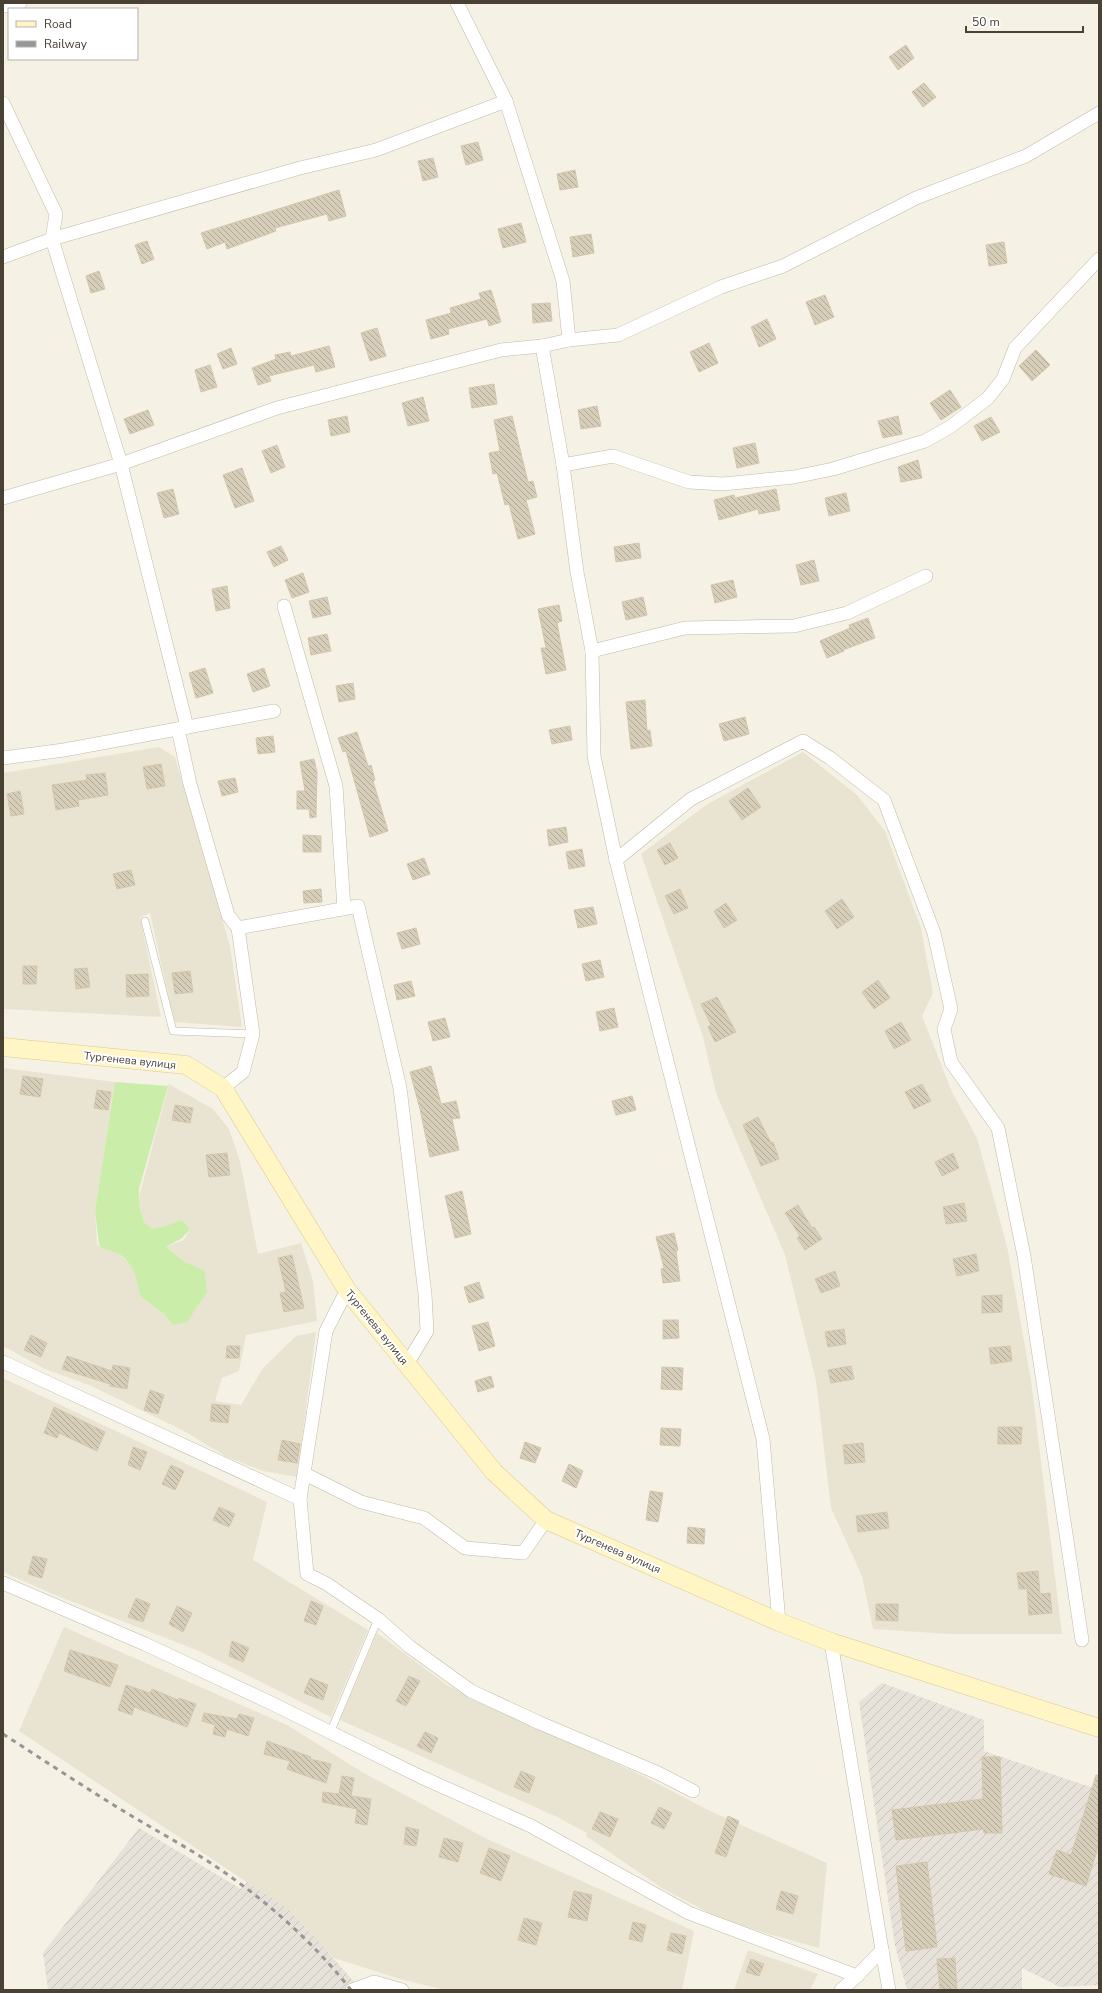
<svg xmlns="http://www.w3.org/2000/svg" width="1102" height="1993" font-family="'Nunito Sans',sans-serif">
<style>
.residential{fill:#e9e4d2}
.industrial{fill:url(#industrial-furrows)}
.grass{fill:#caeea9}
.building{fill:url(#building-back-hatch);stroke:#d3c6ac}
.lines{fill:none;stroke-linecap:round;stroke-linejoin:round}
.lane-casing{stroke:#c1baa7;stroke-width:8}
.street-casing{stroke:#c1baa7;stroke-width:14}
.secondary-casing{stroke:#d9cb8f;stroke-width:19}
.lane{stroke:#fff;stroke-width:7}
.street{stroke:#fff;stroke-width:13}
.secondary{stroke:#fff5c5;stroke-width:18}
.rail{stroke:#969696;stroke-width:3;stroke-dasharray:5 5;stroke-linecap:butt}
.labels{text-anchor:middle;stroke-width:4;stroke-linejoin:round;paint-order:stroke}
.street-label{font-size:11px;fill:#484134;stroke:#fff}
</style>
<defs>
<pattern id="industrial-furrows" width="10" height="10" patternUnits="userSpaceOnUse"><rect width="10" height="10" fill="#e6e2da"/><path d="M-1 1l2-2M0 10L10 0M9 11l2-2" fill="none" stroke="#c7c3bc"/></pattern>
<pattern id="building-back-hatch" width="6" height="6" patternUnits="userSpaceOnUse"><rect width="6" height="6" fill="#d7ceb9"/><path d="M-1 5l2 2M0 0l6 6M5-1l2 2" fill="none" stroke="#b0a997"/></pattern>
</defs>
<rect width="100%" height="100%" fill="#f5f1e5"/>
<g class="residential">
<polygon points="159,747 175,757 230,946 242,1027 174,1022 150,913 140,917 161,1017 3,1009 3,773"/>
<polygon points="803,752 857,795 885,831 921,928 933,993 922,1016 952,1092 977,1138 1007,1246 1031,1380 1062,1634 950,1634 873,1629 862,1576 831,1508 816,1381 785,1255 716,1093 703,1037 641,854 706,805"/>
<polygon points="3,1068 115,1082 95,1211 97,1245 115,1251 131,1264 138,1281 140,1296 164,1314 173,1325 204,1270 185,1262 166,1247 184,1240 190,1229 182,1220 154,1232 144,1222 140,1209 140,1193 169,1084 213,1109 229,1129 240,1161 258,1254 301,1243 313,1281 317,1321 246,1335 239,1371 222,1378 215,1401 241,1405 263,1368 296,1336 316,1332 297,1477 263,1471 227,1457 184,1431 89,1385 45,1369 3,1346"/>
<polygon points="3,1378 267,1502 253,1560 368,1630 331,1717 199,1651 55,1595 3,1572"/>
<polygon points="64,1627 287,1725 362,1772 487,1839 694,1931 682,1990 445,1990 400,1979 334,1958 280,1904 19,1731"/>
<polygon points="377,1633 447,1685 473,1698 643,1776 708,1810 827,1863 819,1948 765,1933 717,1917 662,1888 586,1836 587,1833 555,1816 340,1720"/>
<polygon points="748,1950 818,1974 810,1990 734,1990"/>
</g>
<g class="industrial">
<polygon points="882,1683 984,1720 984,1751 1099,1790 1099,1985 1060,1987 1022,1968 1022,1990 907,1990 895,1946 859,1702"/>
<polygon points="139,1828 241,1889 247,1882 288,1909 321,1944 361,1990 48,1990 43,1953"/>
</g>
<path class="grass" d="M 115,1082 L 168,1086 L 139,1189 L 140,1209 L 144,1222 L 152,1229 L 163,1227 L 182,1220 L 190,1229 L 182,1238 L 166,1247 L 185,1262 L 204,1270 L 207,1292 L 187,1322 L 173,1325 L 164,1314 L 140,1296 C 136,1272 131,1253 103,1249 L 99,1244 L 95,1211 Z"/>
<g class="building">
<polygon points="906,45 914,58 898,70 889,57"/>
<polygon points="924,83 936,97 923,107 912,92"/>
<polygon points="478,142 483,160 466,165 461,146"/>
<polygon points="433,158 438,177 423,181 418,161"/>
<polygon points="575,170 578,187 560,190 557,174"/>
<polygon points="339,190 346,216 329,221 327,214 275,228 276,231 227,249 225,242 207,249 201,233"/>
<polygon points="521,223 526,242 503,248 498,229"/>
<polygon points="591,234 594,253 573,257 570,237"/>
<polygon points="147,241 154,259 142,264 135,245"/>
<polygon points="1004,242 1007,263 989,266 986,245"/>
<polygon points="99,271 105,289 91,293 86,276"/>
<polygon points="491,290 501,322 489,326 487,319 448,329 449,334 431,339 426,320 451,313 450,308 481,299 479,293"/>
<polygon points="825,295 834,317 815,325 806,302"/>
<polygon points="550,303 552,321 533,323 532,304"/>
<polygon points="767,319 776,339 759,347 751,327"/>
<polygon points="377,328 386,356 370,361 361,333"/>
<polygon points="709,343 718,363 699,372 690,352"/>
<polygon points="329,346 335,367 316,372 314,365 269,376 271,381 258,385 252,368 276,359 275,355 290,352 291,356"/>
<polygon points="231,348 237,364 223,369 217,354"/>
<polygon points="1036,350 1050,365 1032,381 1019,366"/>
<polygon points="210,365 217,387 201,392 195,370"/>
<polygon points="494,384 497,404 472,408 469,388"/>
<polygon points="950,390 961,407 941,420 930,403"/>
<polygon points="423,397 429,421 408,426 402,403"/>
<polygon points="597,406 601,426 581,429 578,410"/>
<polygon points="148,410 154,425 130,434 124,419"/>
<polygon points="347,416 350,432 331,436 328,420"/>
<polygon points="512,416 528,482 533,481 537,497 526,500 535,534 518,539 509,504 505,505 497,473 493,474 489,453 500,451 494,420"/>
<polygon points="898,416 902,434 883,438 878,421"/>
<polygon points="991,417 1000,432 982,441 974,426"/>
<polygon points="755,443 759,463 737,468 733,448"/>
<polygon points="277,445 285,467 271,473 262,451"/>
<polygon points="918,460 922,478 901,482 898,467"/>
<polygon points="242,468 254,501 235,508 223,475"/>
<polygon points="173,489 179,514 164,518 157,493"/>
<polygon points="776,489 780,510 759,514 758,509 719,520 714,500 734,495 735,498"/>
<polygon points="846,493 850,511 829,516 825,498"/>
<polygon points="639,543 641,558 616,562 614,547"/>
<polygon points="281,546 288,560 274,567 267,552"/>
<polygon points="814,560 819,581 801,585 796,565"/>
<polygon points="303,573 309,592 292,598 285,580"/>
<polygon points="733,580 737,597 715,603 711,585"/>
<polygon points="227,586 230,608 216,611 212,589"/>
<polygon points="327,597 331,614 313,618 309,601"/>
<polygon points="643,597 647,615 626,620 622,602"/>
<polygon points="559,605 562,621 557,623 566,670 546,674 541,648 546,648 538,609"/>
<polygon points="868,618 875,638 843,650 844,651 827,658 820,641 850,628 849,625"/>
<polygon points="327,634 331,651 311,655 308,638"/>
<polygon points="205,668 213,693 196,698 189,673"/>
<polygon points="264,668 270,686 253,692 247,674"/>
<polygon points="353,683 355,699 339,702 336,686"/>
<polygon points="645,700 647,731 650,730 652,746 631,749 626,702"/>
<polygon points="745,717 749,734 724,741 719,724"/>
<polygon points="570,726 572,740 552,744 549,730"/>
<polygon points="357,732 368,766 371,765 375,780 373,781 388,831 370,837 346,751 343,752 338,738"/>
<polygon points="273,736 275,752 258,754 256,738"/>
<polygon points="314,759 317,773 316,817 310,818 309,809 297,809 297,791 305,791 300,762"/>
<polygon points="161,764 165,786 147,789 143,767"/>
<polygon points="105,773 108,795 78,800 79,806 56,810 52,785 87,780 86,775"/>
<polygon points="235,778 238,792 222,796 218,781"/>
<polygon points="748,788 761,807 742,820 729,801"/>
<polygon points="20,791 24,814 11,816 7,794"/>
<polygon points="566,827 568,842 549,846 547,830"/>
<polygon points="303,835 321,836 321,852 303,852"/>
<polygon points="670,843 678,858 665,865 657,850"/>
<polygon points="582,849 585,866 569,869 566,852"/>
<polygon points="424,858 430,874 413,880 407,864"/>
<polygon points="131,870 135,885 117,889 113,874"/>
<polygon points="321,889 322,902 304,903 303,891"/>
<polygon points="680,889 688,908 674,914 665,896"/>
<polygon points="842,899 854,917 837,929 825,911"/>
<polygon points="726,903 737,920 724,928 714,911"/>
<polygon points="593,907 597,924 578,928 574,910"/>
<polygon points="416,928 420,944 402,949 397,933"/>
<polygon points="600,960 604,977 586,981 582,964"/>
<polygon points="23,966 37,966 36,984 23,984"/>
<polygon points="87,968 90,987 76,989 74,969"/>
<polygon points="190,971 193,992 175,994 172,973"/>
<polygon points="148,974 149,996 127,997 126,975"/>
<polygon points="878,980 890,998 874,1009 862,992"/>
<polygon points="411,981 415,996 397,1000 394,985"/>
<polygon points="717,997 736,1032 715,1042 708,1027 711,1025 701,1004"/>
<polygon points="614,1008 618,1027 600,1031 596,1012"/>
<polygon points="445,1018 450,1037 433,1041 428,1022"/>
<polygon points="901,1022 911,1040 894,1049 885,1031"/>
<polygon points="431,1066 441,1104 456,1101 460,1118 452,1119 459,1150 430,1157 420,1109 410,1072"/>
<polygon points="23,1076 43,1079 40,1097 20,1094"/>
<polygon points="922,1084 931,1101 914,1109 905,1092"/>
<polygon points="97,1090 111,1092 108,1110 94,1108"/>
<polygon points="632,1096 636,1110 616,1115 612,1101"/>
<polygon points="175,1105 193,1108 190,1123 172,1120"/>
<polygon points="758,1117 771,1143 773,1142 779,1159 761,1166 743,1125"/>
<polygon points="227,1153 230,1175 209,1177 206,1155"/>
<polygon points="953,1153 959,1168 942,1176 935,1162"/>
<polygon points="462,1191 471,1234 455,1238 445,1196"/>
<polygon points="964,1203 967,1221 946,1224 943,1207"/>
<polygon points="798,1205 812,1228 814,1227 822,1239 805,1250 797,1238 800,1236 785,1213"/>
<polygon points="674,1233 678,1250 676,1251 680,1281 663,1283 661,1269 664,1268 656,1237"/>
<polygon points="976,1254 979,1271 957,1276 953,1259"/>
<polygon points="292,1255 304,1308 284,1312 280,1293 286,1292 278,1258"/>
<polygon points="835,1271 840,1286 821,1293 815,1279"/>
<polygon points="479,1282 484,1298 469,1303 464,1287"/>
<polygon points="1002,1295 1002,1312 982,1313 982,1296"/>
<polygon points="663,1320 678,1320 679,1338 663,1339"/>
<polygon points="488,1322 495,1346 479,1351 472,1326"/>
<polygon points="844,1329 846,1344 828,1347 825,1332"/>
<polygon points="31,1335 47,1343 41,1357 24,1350"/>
<polygon points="227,1346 240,1346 239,1358 226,1358"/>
<polygon points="1010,1346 1012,1361 991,1364 989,1348"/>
<polygon points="67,1356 112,1371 113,1365 130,1368 127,1389 110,1386 110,1384 62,1369"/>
<polygon points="851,1366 854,1379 831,1383 828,1370"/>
<polygon points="662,1367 683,1368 682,1390 661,1389"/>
<polygon points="491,1376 494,1387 478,1392 475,1381"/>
<polygon points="150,1390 164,1395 158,1414 144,1410"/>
<polygon points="212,1404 230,1406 228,1423 210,1421"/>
<polygon points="54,1407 105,1432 97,1451 59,1433 57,1438 44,1433"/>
<polygon points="998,1427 1022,1427 1021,1444 998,1444"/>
<polygon points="661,1428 681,1429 680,1446 660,1445"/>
<polygon points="282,1440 300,1444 297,1463 278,1460"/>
<polygon points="525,1442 541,1448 535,1463 520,1458"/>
<polygon points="863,1443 865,1462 845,1464 843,1445"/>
<polygon points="133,1447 147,1452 140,1470 128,1465"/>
<polygon points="569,1464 583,1471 576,1488 562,1481"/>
<polygon points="171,1465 184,1471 175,1490 162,1484"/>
<polygon points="650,1491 663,1493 658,1522 646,1520"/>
<polygon points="219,1507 235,1514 229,1527 213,1520"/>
<polygon points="887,1512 889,1528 858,1532 856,1516"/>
<polygon points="688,1527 705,1529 704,1544 687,1543"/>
<polygon points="33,1556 47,1559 42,1578 28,1574"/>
<polygon points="1038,1571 1040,1594 1050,1593 1052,1613 1029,1615 1027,1589 1019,1589 1017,1573"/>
<polygon points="136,1598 150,1604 143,1622 128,1617"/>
<polygon points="311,1601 323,1606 316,1625 304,1621"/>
<polygon points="876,1604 898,1604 898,1621 876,1620"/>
<polygon points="177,1606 192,1613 183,1632 169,1624"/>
<polygon points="232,1641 249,1648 243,1662 229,1656"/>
<polygon points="70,1650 118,1665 110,1687 64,1671"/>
<polygon points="409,1676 420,1681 406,1706 396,1701"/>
<polygon points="310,1678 328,1685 323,1700 304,1693"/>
<polygon points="126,1685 150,1693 152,1689 178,1700 179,1698 196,1704 187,1727 134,1707 132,1715 118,1710"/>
<polygon points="204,1713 237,1719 239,1714 254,1718 248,1736 227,1729 225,1737 213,1734 215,1725 202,1721"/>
<polygon points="425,1732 438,1738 431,1753 417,1746"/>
<polygon points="267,1741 311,1757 310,1759 331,1764 326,1783 287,1769 290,1761 264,1754"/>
<polygon points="982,1757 1000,1757 1002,1833 984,1833 983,1829 896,1840 892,1810 983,1799"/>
<polygon points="521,1771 535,1777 529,1793 514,1787"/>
<polygon points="1096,1775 1099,1776 1099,1844 1086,1886 1049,1874 1057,1850 1071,1855"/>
<polygon points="342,1776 354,1778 351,1796 371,1799 367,1825 355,1823 357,1809 322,1802 323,1792 339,1794"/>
<polygon points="659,1807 672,1813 664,1829 651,1823"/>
<polygon points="600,1812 618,1819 610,1837 592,1829"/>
<polygon points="728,1816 739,1821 726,1857 715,1853"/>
<polygon points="406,1827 419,1830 416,1846 404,1844"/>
<polygon points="444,1838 463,1843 458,1862 439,1857"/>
<polygon points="489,1848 510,1856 501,1881 480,1873"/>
<polygon points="927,1862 937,1947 906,1951 896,1866"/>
<polygon points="574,1891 592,1895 587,1921 568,1917"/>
<polygon points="781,1891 798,1896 793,1914 776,1909"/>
<polygon points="524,1918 542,1923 536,1945 518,1940"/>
<polygon points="633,1922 646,1925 642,1942 629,1939"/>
<polygon points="671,1933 686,1936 682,1954 667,1950"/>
<polygon points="955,1958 957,1990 940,1990 937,1959"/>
<polygon points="751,1959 764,1964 759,1976 746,1972"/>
</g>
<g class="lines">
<g class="lane-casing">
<g id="lane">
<polyline points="145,921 173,1031 253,1034"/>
<polyline points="330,1733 378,1619"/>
</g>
</g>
<g class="street-casing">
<g id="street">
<polyline points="457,3 506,101 563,281 569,340"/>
<polyline points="3,6 20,3"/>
<polyline points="3,103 56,214 52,239 121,464 187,727"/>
<polyline points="3,257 52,239 300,168 376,150 506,101"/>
<polyline points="542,346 563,465 577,572 592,651 594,756 616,860 763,1439 779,1622"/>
<polyline points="563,465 613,456 689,482 723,484 794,477 833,469 925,441 950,427 988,398 1003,379 1015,348 1099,259"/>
<polyline points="3,498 121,464 277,408 501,350 542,346 569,340 618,335 721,287 783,266 916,198 1026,156 1099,113"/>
<polyline points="284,606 336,786 344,909"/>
<polyline points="592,651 685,628 794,626 847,613 926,576"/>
<polyline points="178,729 190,784 228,915 238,928 253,1034 243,1072 223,1088"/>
<polyline points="3,758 64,750 274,711"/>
<polyline points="616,860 691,799 803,741 830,758 884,800 934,933 951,1009 944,1029 951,1062 998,1128 1024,1256 1082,1640"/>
<polyline points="238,928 358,906 400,1088 425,1294 427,1331 407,1364"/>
<polyline points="347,1290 326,1331 300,1499 307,1574 327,1584 378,1619 410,1647 471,1691 540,1723 658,1773 693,1791"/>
<polyline points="3,1362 300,1499"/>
<polyline points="305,1474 361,1502 424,1518 465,1548 523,1553 546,1520"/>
<polyline points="3,1583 145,1644 271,1703 421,1777 531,1826 689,1913 857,1976 882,1950 831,1642"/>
<polyline points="882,1950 889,1990"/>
<polyline points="352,1990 374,1982 402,1990"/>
<polyline points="841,1990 857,1976"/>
</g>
</g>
<g class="secondary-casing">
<polyline id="secondary" points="3,1047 186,1065 223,1088 347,1290 494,1472 546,1520 779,1622 831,1642 1099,1728"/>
</g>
<use href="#lane" class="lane"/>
<use href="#street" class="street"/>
<use href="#secondary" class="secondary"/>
<path class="rail" d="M 3,1734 C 45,1761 87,1789 130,1815 C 155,1830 181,1844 206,1860 C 260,1895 311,1939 351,1990"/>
</g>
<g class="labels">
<g class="street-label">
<text transform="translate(130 1060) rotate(6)" y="4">Тургенева вулиця</text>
<text transform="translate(377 1327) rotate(51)" y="4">Тургенева вулиця</text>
<text transform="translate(618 1551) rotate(24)" y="4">Тургенева вулиця</text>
</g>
</g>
<rect width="1102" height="1993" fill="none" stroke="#484134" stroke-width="8"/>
<rect x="8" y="8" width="130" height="52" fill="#ffffff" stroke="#b6b3ae"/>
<rect x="16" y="21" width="20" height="6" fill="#fff5c5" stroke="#b6b3ae"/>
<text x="44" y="28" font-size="12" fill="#484134">Road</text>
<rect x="16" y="41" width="20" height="6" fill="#969696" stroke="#b6b3ae"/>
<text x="44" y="48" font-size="12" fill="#484134">Railway</text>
<path d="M966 26v6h117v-6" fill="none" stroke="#484134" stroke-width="2"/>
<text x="972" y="26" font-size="12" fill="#484134" stroke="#ffffff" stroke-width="3" paint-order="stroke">50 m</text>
</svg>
